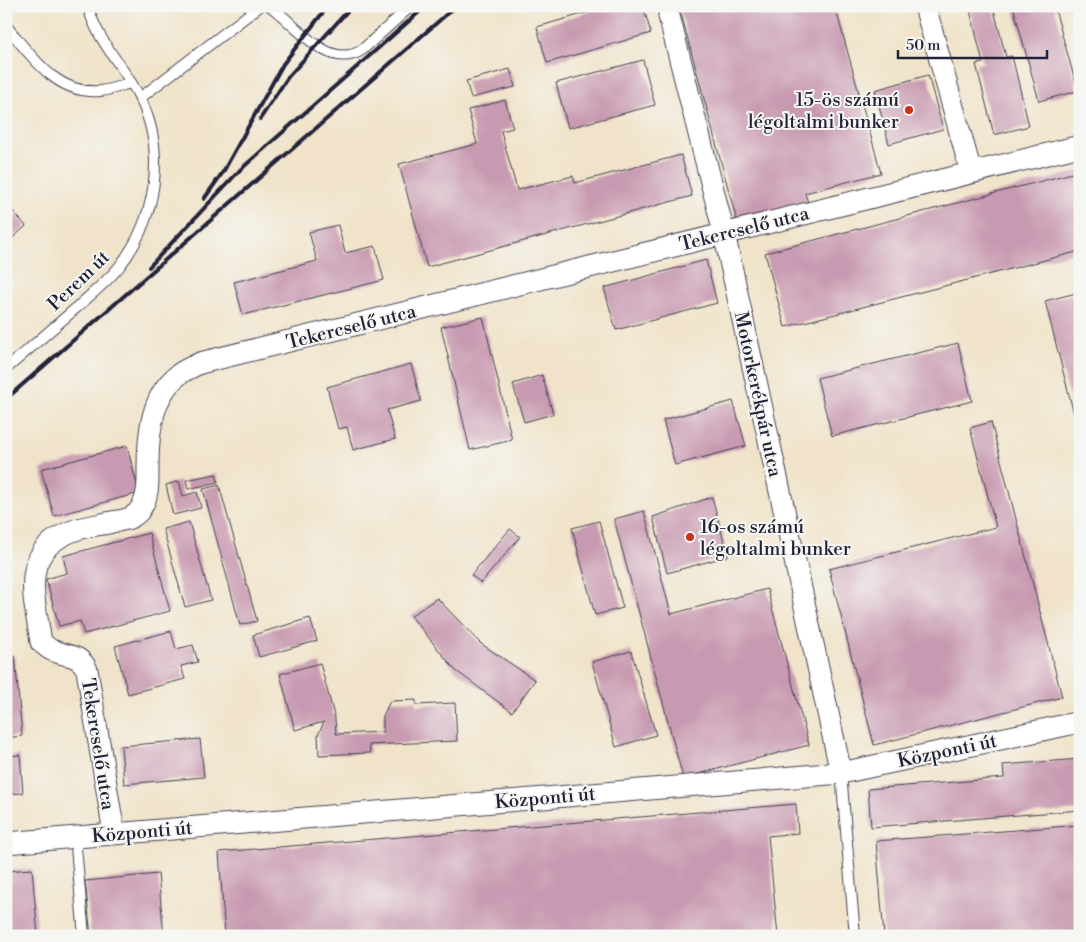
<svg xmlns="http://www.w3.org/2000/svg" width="1086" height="942" font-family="'Libre Bodoni',serif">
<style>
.building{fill:#c89ab1}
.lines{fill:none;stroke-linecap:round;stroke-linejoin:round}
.lane-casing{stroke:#413f50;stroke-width:12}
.street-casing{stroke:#413f50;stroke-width:23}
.lane{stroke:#fff;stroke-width:10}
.street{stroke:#fff;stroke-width:21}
.rail{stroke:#22223b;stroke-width:4}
.poi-dot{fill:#c8321e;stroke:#f6f6f2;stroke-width:2}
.labels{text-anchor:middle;stroke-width:4;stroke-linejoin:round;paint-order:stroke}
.poi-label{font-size:19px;fill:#22223b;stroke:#f6f6f2;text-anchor:end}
.street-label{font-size:19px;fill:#22223b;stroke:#f6f6f2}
</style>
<rect width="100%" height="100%" fill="#f6f6f2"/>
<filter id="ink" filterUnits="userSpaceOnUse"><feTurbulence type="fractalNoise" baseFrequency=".02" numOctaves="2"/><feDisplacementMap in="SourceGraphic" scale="10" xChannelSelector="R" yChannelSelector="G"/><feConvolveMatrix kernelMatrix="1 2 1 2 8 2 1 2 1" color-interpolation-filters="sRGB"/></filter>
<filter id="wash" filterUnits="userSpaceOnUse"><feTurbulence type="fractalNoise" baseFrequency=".0096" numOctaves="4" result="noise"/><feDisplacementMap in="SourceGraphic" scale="20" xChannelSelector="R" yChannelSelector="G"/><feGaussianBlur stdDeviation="1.12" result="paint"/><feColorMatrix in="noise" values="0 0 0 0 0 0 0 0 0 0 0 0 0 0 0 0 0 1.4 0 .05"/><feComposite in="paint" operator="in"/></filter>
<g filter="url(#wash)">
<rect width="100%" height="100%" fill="#f0e3c9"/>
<g id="blocks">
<g class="building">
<polygon points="588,6 599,6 600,9 609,6 643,6 651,33 547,63 537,27 589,12"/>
<polygon points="679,6 835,6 881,173 805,193 809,206 738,225"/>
<polygon points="969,6 993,6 1006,57 1012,56 1029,126 994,135 976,64 983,63"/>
<polygon points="1013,6 1054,6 1078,91 1039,101"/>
<polygon points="643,60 655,105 568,128 556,83"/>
<polygon points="510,69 515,87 471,98 466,81"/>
<polygon points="928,75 943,129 889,144 875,90"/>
<polygon points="505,100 513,128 501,131 517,190 573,176 575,183 681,155 692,196 427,267 399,164 477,144 468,110"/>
<polygon points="1080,171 1080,251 785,327 765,253"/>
<polygon points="6,203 26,226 6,244"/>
<polygon points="338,225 345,253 375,246 384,280 243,315 234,282 317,261 309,232"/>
<polygon points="706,260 717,303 616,330 604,288"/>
<polygon points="1080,292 1080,434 1079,434 1045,301"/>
<polygon points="483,317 512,440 470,450 441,327"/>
<polygon points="958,343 972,401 832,436 817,378"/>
<polygon points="411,364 421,401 387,410 395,439 353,450 347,427 338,429 327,387"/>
<polygon points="542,375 553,414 524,422 513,384"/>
<polygon points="733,401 746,446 675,465 663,420"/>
<polygon points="991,422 1062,697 874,745 829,569 996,527 970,428"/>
<polygon points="127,446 139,493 54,516 41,469"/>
<polygon points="216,474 218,482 188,489 186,480"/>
<polygon points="179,481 183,496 197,492 201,508 173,515 166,485"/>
<polygon points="219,485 257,621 240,625 203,489"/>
<polygon points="712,497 728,556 667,573 653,517"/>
<polygon points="644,511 671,614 767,589 809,745 683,778 614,519"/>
<polygon points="599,521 623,608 595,615 572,528"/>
<polygon points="189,522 211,600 185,607 163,529"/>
<polygon points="510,529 520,537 481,583 471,575"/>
<polygon points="149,533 170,611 84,634 80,621 59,626 46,579 67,573 63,556"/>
<polygon points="437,598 480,643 535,680 512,712 455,670 411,616"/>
<polygon points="310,618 317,641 259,657 253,635"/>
<polygon points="171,631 176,649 193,645 198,662 181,666 185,679 128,694 115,646"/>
<polygon points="631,651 656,735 616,747 592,662"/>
<polygon points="15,656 22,736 6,738 6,657"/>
<polygon points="320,663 335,719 336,734 383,732 383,716 390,701 416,700 416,705 455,703 457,741 369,745 370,753 319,755 318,735 324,722 295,730 280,674"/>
<polygon points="200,739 204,777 124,784 121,746"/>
<polygon points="20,755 23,793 6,794 6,756"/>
<polygon points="1080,759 1080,810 871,827 868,789 1004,778 1003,765"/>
<polygon points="796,804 798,833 768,836 778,936 225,936 219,852"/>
<polygon points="1080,825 1080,934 884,936 876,841"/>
<polygon points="32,869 38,936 6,936 6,871"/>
<polygon points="158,874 164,936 91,936 85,881"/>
</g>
</g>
</g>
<g filter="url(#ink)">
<use href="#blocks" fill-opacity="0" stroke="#413f50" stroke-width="1"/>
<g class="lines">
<g class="lane-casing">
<g id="lane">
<path d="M 270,6 C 295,23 328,72 362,50 L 411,6"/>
<path d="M 6,26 C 32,56 56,95 100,91 C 110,90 120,86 130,83"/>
<polyline points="140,98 260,6"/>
<path d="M 6,369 C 29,349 52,329 75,309 C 90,295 106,283 119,267 C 156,220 167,153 140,98 C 124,66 97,42 88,6"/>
<polyline points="841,773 855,936"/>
<polyline points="75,836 84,936"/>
</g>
</g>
<g class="street-casing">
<g id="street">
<polyline points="925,6 971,172"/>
<polyline points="669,16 724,233 841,773"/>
<path d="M 114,833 L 87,670 C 80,654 69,657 54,651 C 49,650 45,645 41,642 C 34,596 18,550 75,530 C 86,526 100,525 112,522 C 123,520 135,519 141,508 C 149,496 148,480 148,467 C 148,436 151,397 177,376 C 183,370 193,367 200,363 L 1080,146"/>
<polyline points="6,843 841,773 1080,722"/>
</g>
</g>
<use href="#lane" class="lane"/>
<use href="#street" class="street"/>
<g class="rail">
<polyline points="260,119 288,77 352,6"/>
<polyline points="204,199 223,172 283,64 328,6"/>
<polyline points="149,267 240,170 426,6"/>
<polyline points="6,399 456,6"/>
</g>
</g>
</g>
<g class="poi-dot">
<circle cx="909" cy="110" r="5"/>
<circle cx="690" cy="537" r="5"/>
</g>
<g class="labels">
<g class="poi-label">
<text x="899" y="106">15-ös számú<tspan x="899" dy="22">légoltalmi bunker</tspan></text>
<text x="700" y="533" text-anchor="start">16-os számú<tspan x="700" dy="22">légoltalmi bunker</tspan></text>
</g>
<g class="street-label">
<text transform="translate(744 228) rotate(-14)" y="7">Tekercselő utca</text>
<text transform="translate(78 280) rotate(-44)" y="7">Perem út</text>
<text transform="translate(351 326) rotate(-14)" y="7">Tekercselő utca</text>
<text transform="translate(759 394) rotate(78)" y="7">Motorkerékpár utca</text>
<text transform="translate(99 744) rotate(81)" y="7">Tekercselő utca</text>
<text transform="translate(947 750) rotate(-12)" y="7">Központi út</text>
<text transform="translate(545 797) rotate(-5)" y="7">Központi út</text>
<text transform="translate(142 831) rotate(-5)" y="7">Központi út</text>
</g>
</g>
<rect width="1086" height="942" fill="none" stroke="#f6f6f2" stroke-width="25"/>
<path d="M898 50v8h149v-8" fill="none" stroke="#22223b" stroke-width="2.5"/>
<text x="906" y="50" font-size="15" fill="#22223b" stroke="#f6f6f2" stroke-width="4" paint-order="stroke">50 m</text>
</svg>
